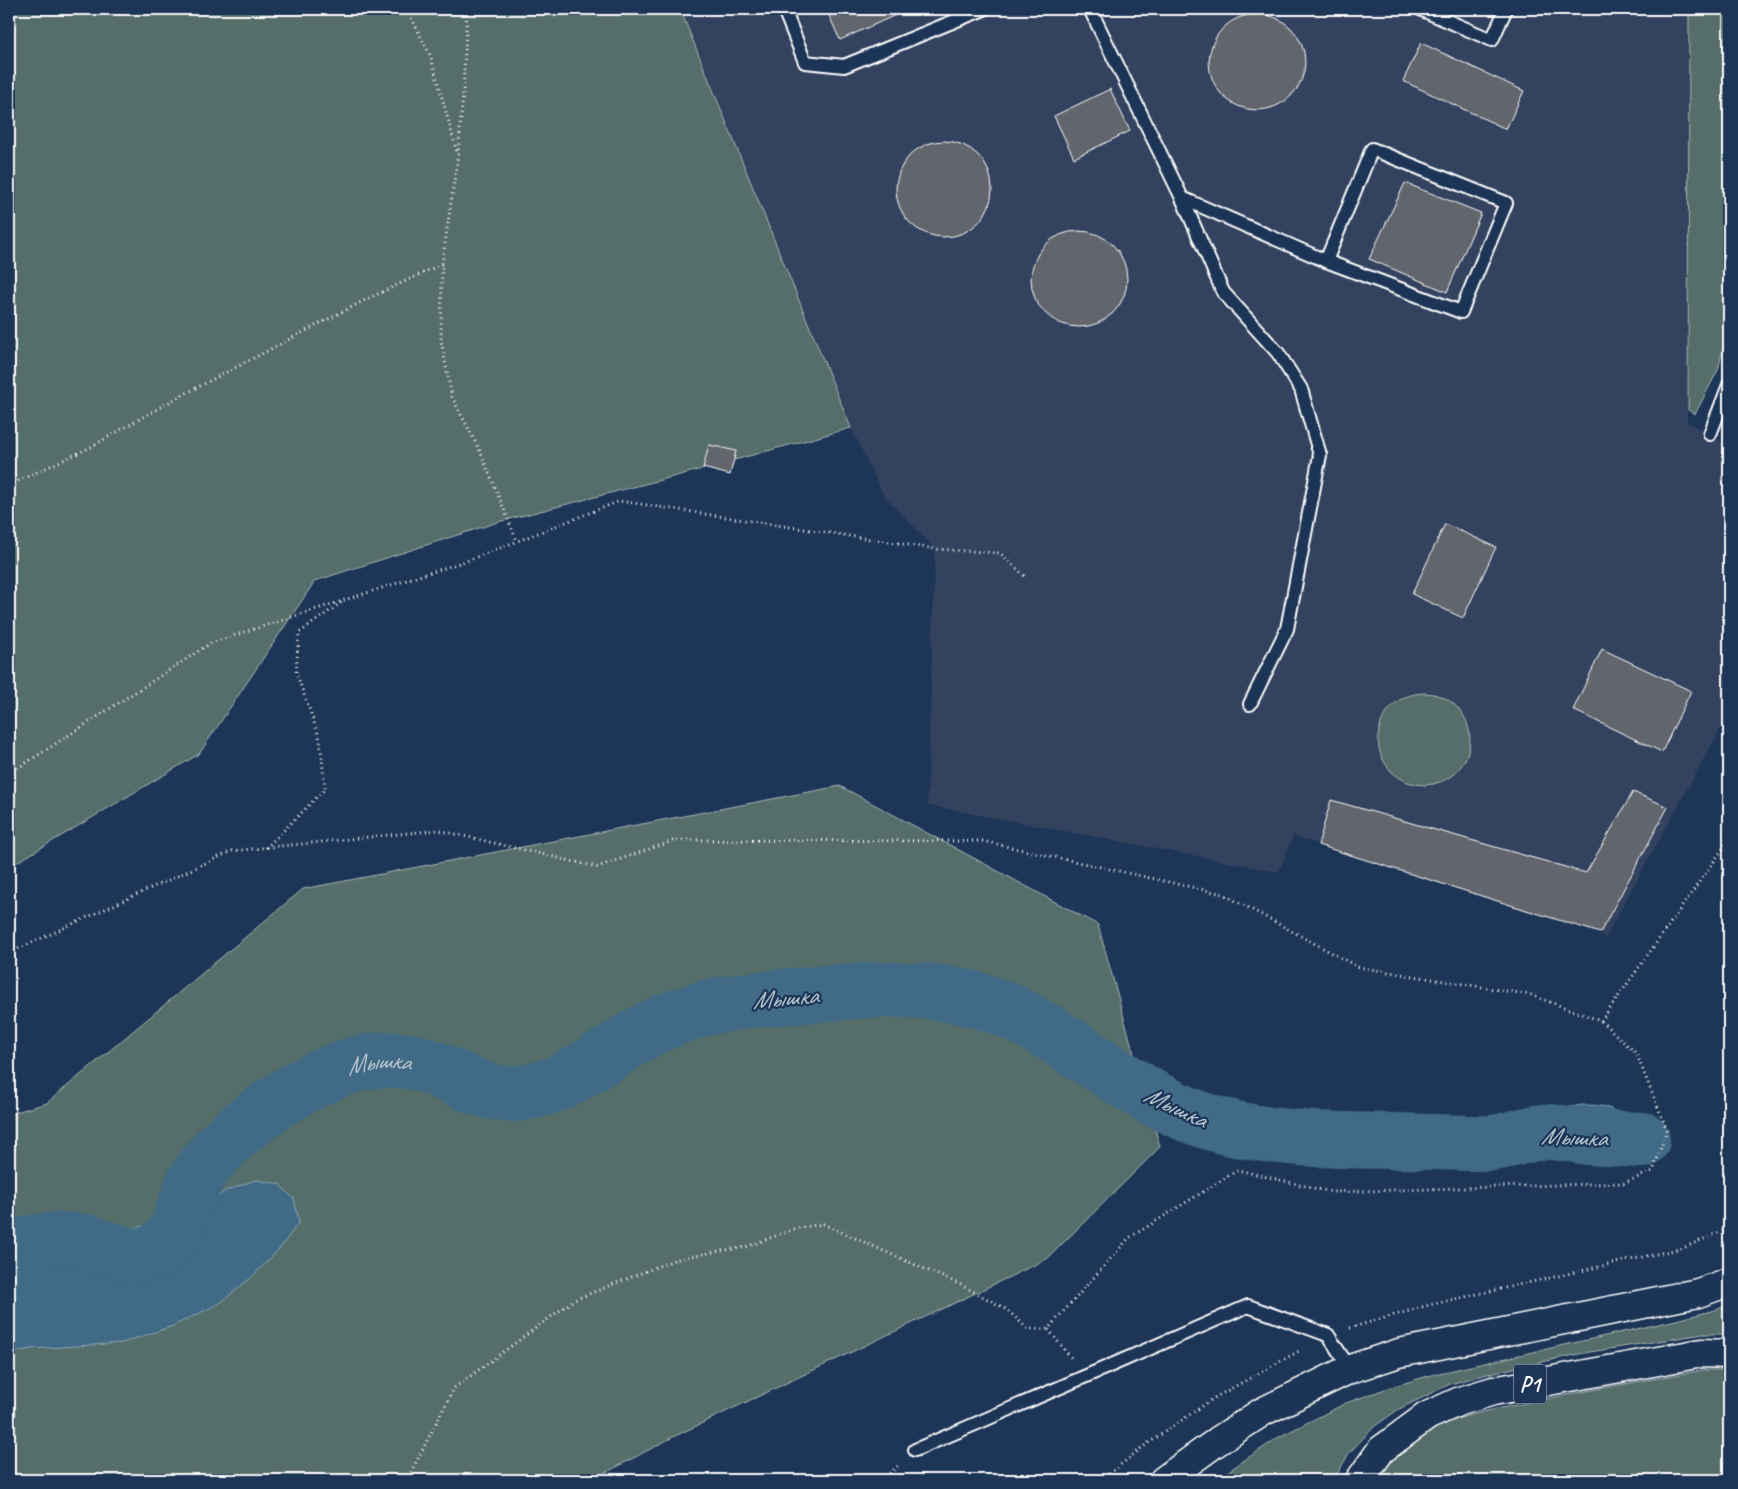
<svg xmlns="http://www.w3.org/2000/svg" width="1738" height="1489" font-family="Caveat,sans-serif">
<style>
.built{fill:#32435e}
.green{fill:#556e6b;stroke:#aab6b5}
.water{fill:#3f6a85;stroke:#8ca6b6}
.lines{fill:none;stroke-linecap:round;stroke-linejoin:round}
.river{stroke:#3f6a85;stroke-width:56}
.building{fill:#63656d;stroke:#fff}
.service-casing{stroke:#fff;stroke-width:16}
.primary-casing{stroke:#fff;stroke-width:31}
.path{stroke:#fff;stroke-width:3;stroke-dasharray:1 4;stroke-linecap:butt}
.service{stroke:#1d3557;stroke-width:12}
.primary{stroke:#1d3557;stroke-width:28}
.labels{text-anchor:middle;stroke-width:4.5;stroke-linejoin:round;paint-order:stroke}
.shield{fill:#1d3557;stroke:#bbc2cd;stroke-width:1}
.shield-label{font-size:22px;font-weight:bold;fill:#fff}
.water-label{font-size:25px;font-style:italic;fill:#b2c3ce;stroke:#1d3557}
</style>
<rect width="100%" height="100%" fill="#1d3557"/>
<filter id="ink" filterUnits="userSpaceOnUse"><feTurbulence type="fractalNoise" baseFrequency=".02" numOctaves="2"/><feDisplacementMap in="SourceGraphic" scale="10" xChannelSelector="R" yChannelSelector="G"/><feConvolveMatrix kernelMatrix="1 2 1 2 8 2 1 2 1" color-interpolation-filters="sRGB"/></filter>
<g filter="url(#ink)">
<polygon class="built" points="680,9 1689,9 1687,422 1710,434 1729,447 1729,623 1727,717 1605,938 1600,933 1293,836 1279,872 927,805 935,549 883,494 851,428"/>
<g class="green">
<polygon points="9,9 680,9 851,428 680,475 498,522 315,581 199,754 9,867"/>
<polygon points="1689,9 1729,9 1729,275 1728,327 1718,370 1695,414 1688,410"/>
<circle cx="1424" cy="739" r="46"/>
<polygon points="840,786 1098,925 1160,1147 1047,1259 673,1437 592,1480 9,1480 9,1114 47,1103 303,889"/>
<polygon points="1729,1305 1729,1334 1703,1334 1584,1353 1495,1372 1450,1384 1399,1409 1375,1426 1349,1453 1334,1480 1215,1480 1279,1437 1346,1403 1391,1387 1435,1374 1672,1321 1715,1310"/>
<path d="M 1704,1370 L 1729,1370 L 1729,1480 L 1376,1480 C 1389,1459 1414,1440 1436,1428 C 1463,1414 1501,1408 1531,1402 C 1589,1390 1646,1380 1704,1370 Z"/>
</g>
<g class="water">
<path d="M 1582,1105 C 1601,1105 1616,1106 1627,1124 L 1642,1124 L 1643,1149 L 1628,1150 C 1618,1169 1593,1166 1575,1161 C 1569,1159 1563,1155 1557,1153 C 1535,1149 1516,1166 1497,1147 L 1496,1138 C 1508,1128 1522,1132 1534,1125 C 1540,1122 1545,1117 1551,1113 C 1560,1108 1571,1107 1582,1105 Z"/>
<polygon points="256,1180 279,1184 294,1199 299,1222 281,1247 252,1277 220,1303 173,1326 122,1343 31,1349 9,1353 9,1235 48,1228 126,1229 163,1223 201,1209 225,1191"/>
</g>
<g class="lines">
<path class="river" id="s1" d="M 9,1248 C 32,1242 56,1238 80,1241 C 102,1244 126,1261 149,1254 C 180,1245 182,1206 195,1181 C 215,1142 277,1098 317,1079 C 357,1060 396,1051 438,1070 C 466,1082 490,1098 523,1093 C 570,1087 609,1050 650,1029 C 699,1003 752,999 807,995 C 839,992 872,989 905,990 C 938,991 971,996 1002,1008 C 1079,1041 1140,1106 1223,1126 C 1278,1140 1336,1140 1392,1141 C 1425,1141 1458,1144 1491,1143 C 1509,1142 1526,1133 1544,1132 C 1558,1131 1574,1135 1588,1137 C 1606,1138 1624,1139 1642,1140"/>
</g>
<g class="building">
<polygon points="826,9 909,9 840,40"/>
<circle cx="1257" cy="62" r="48"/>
<polygon points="1421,43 1524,91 1506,129 1403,81"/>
<polygon points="1110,89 1130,131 1074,158 1054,116"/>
<circle cx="944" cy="189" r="48"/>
<polygon points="1405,183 1481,213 1447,292 1369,259"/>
<circle cx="1079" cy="279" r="48"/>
<polygon points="709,445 736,451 730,475 703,468"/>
<polygon points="1445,524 1496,547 1463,618 1412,594"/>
<polygon points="1602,649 1691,691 1662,752 1573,710"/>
<polygon points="1633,792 1668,807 1600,933 1318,845 1331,800 1586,873"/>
</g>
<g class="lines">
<g class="service-casing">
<g id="service">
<polyline points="1090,9 1182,198 1223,292 1278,353 1301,389 1320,455 1287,629 1250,704"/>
<polyline points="1420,9 1492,40 1505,11"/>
<polyline points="785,12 805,62 844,66 984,9"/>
<polyline points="1182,198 1326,261 1461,312 1506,203 1372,149 1326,261"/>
<polyline points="1710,434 1729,385"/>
<polyline points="915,1450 1248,1306 1328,1335 1350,1369"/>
</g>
</g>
<g class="primary-casing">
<g id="primary">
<polyline points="1164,1480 1218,1441 1262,1412 1350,1369 1399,1353 1698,1293 1729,1282"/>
<polyline points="1360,1480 1381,1450 1427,1416 1460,1401 1493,1391 1702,1353 1729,1354"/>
</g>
</g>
<g class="path">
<polyline points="407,9 431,57 457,152"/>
<polyline points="467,9 463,93 458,154 442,264 441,340 452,397 480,451 517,541"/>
<polyline points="9,485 89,448 173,400 365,300 442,264"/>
<polyline points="9,774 211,643 469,560 620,501 935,549 1000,553 1027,578"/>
<polyline points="266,848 325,789 320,739 296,672 299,633 342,602"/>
<polyline points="9,953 232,851 438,830 597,867 676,840 982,841 1223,894 1358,967 1531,995 1601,1021 1636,1053 1667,1130 1653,1171 1624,1183 1331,1192 1238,1170 1129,1238 1048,1329 1072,1359"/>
<polyline points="1601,1021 1729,840"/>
<polyline points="1350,1328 1429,1305 1683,1248 1729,1228"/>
<polyline points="405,1480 408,1478 454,1388 574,1300 674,1260 719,1251 746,1247 794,1229 823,1224 961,1285 1006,1309 1028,1329 1048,1329"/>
<polyline points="882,1480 900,1464"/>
<polyline points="1101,1480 1147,1444 1214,1398 1301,1350"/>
</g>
<use href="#service" class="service"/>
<use href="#primary" class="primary"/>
</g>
</g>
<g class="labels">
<rect class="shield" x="1514" y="1364.5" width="32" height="39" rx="4"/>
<g class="shield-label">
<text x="1530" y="1392">Р1</text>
</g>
<g class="water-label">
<text transform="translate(785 997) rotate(-5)" y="9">Мышка</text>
<text dy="9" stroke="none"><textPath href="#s1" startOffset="458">Мышка</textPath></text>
<text transform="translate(1176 1106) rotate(25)" y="9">Мышка</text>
<text transform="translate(1574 1136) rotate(2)" y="9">Мышка</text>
</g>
</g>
<rect width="1738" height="1489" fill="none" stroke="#1d3557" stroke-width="30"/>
<rect x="15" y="15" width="1708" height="1459" fill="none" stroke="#fff" stroke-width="2" filter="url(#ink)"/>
</svg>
